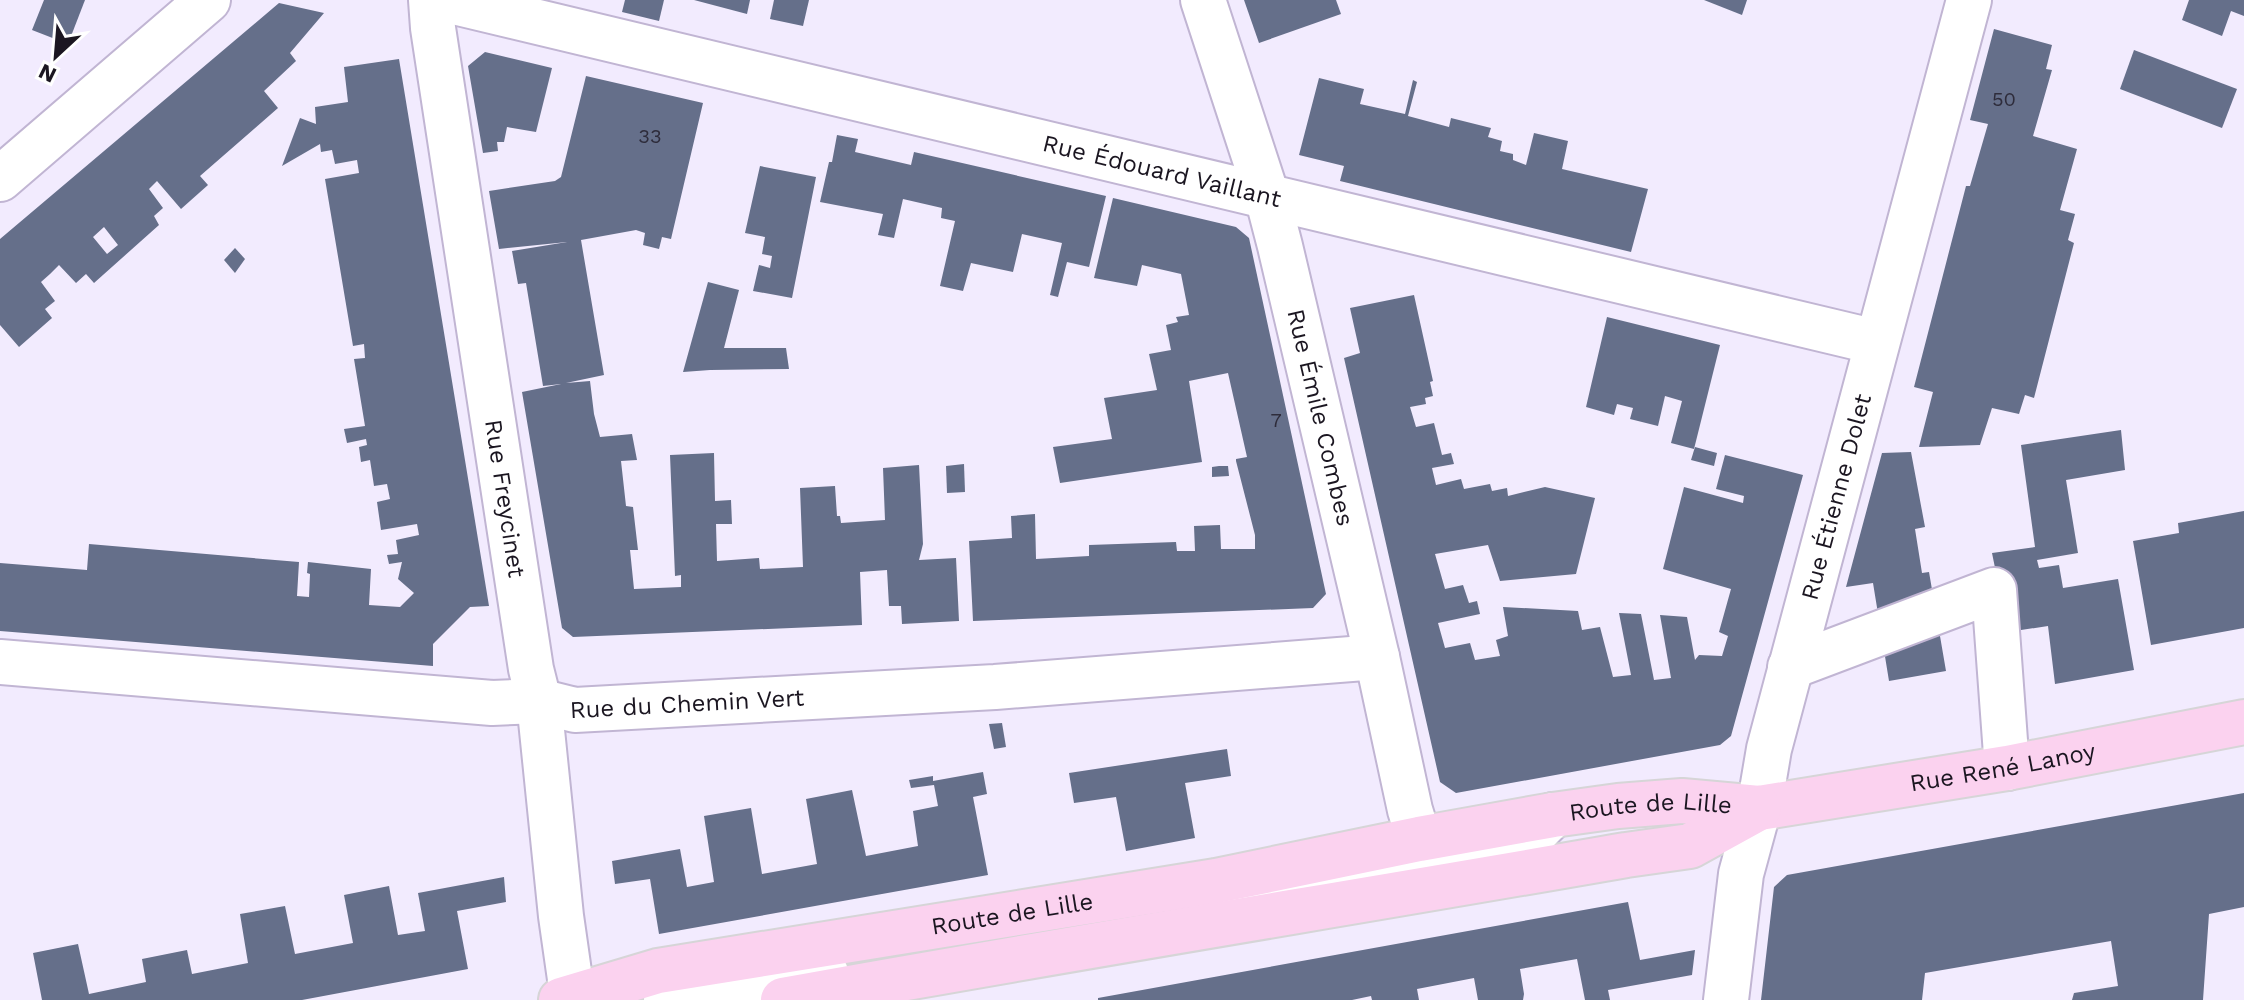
<svg xmlns="http://www.w3.org/2000/svg" width="2244" height="1000" font-family="'Work Sans',sans-serif">
<style>
.building{fill:#656f8a;fill-rule:evenodd}
.lines{fill:none;stroke-linecap:round;stroke-linejoin:round}
.minor-casing{stroke:#c1b5d3;stroke-width:48}
.major-casing{stroke:#d6d5d7;stroke-width:48}
.minor{stroke:#fff;stroke-width:44}
.major{stroke:#fbd2ef;stroke-width:44}
.labels{text-anchor:middle;stroke-width:7;stroke-linejoin:round;paint-order:stroke}
.number-label{font-size:20px;fill:#2e2c3b}
.street-label{font-size:24px;fill:#1b1621;stroke:#fff}
</style>
<rect width="100%" height="100%" fill="#f2ebfe"/>
<g class="building">
<polygon points="44,0 85,0 68,44 32,30"/>
<polygon points="625,0 664,0 659,21 622,12"/>
<polygon points="694,0 750,0 747,14"/>
<polygon points="774,0 809,0 803,26 770,19"/>
<polygon points="1244,0 1336,0 1341,14 1259,43"/>
<polygon points="1704,0 1747,0 1742,15"/>
<polygon points="2189,0 2244,0 2244,16 2231,11 2222,36 2182,20"/>
<path d="M 279,3 L 324,13 L 290,53 L 296,61 L 264,91 L 278,108 L 200,176 L 208,185 L 181,209 L 157,181 L 149,189 L 163,208 L 154,216 L 159,225 L 94,283 L 86,274 L 76,283 L 59,265 L 50,274 L 41,282 L 55,301 L 45,309 L 52,318 L 19,347 L 0,325 L 0,239 ZM 104,227 L 118,245 L 107,254 L 93,237 Z"/>
<polygon points="1994,29 2052,45 2046,69 2052,70 2033,136 2077,149 2060,210 2075,214 2068,240 2074,243 2034,398 2025,395 2019,414 1992,408 1980,445 1919,447 1933,392 1914,387 1966,186 1970,186 1988,124 1970,120"/>
<polygon points="2134,50 2237,89 2222,128 2120,89"/>
<polygon points="485,52 552,68 536,132 507,127 504,142 497,142 498,151 483,153 468,66"/>
<polygon points="399,59 489,606 470,607 433,644 433,666 0,631 0,563 87,570 89,544 299,562 297,596 309,597 310,574 307,573 308,562 371,569 369,605 400,607 414,593 398,579 402,562 389,564 387,555 398,554 396,540 419,535 417,524 381,530 377,502 390,499 387,484 374,486 370,460 361,462 359,447 367,445 366,439 347,443 344,429 365,426 354,359 365,358 364,344 353,346 325,179 359,173 357,160 335,164 332,150 321,152 320,144 282,166 300,118 316,124 315,107 348,102 344,67"/>
<polygon points="586,76 703,103 671,239 662,237 659,249 643,245 645,233 636,230 581,240 604,375 566,383 590,381 594,414 600,437 632,434 637,460 621,461 626,506 633,507 638,550 630,550 634,589 681,587 681,575 675,576 670,455 714,453 715,501 731,500 732,524 716,524 717,561 759,558 760,569 803,567 800,488 835,486 837,516 840,516 841,523 885,520 883,468 919,465 923,544 919,560 956,558 959,621 902,624 901,606 889,606 887,570 860,572 862,625 573,637 562,628 522,392 561,384 543,386 526,283 518,284 512,251 567,242 499,249 489,191 555,181 561,177"/>
<polygon points="1319,78 1364,89 1360,104 1405,114 1413,80 1417,82 1408,116 1449,127 1451,118 1491,128 1488,137 1502,141 1500,151 1513,154 1513,160 1526,165 1534,133 1568,141 1562,169 1648,189 1631,252 1340,181 1344,166 1299,155"/>
<polygon points="837,135 858,139 855,152 911,165 914,152 1106,196 1089,267 1067,262 1058,297 1050,295 1062,243 1022,234 1013,272 971,263 963,291 940,286 955,221 941,218 942,208 903,199 894,238 878,235 883,214 820,202 829,162 832,162"/>
<polygon points="760,166 816,177 792,298 753,291 759,265 770,268 772,256 762,254 765,237 745,233"/>
<polygon points="1113,198 1236,227 1249,238 1326,594 1313,608 973,621 969,541 1012,538 1011,516 1035,514 1036,559 1089,556 1089,545 1176,542 1177,551 1195,551 1194,526 1220,525 1221,549 1255,549 1255,535 1236,461 1236,459 1247,457 1228,373 1189,381 1202,462 1060,483 1053,447 1112,439 1104,398 1157,390 1149,354 1171,350 1166,325 1178,322 1176,317 1189,315 1181,274 1142,265 1137,286 1094,278"/>
<polygon points="235,248 245,259 235,273 224,260"/>
<polygon points="708,282 739,290 724,348 786,348 789,369 710,370 683,372"/>
<polygon points="1414,295 1433,381 1430,382 1433,396 1425,398 1426,404 1410,407 1416,427 1434,423 1442,455 1451,453 1454,464 1432,468 1436,485 1461,479 1464,489 1490,484 1492,491 1507,488 1508,496 1545,487 1595,498 1576,574 1500,581 1488,545 1435,554 1445,589 1463,585 1469,603 1477,601 1480,614 1438,623 1445,648 1470,643 1475,660 1500,656 1496,640 1508,636 1503,607 1578,611 1582,630 1600,627 1613,677 1631,675 1619,613 1641,614 1654,680 1671,678 1660,615 1687,617 1695,660 1699,655 1722,656 1728,636 1719,632 1731,589 1663,569 1684,487 1743,503 1744,496 1716,489 1725,455 1803,475 1731,736 1720,745 1456,793 1440,782 1344,358 1360,353 1350,308"/>
<polygon points="1607,317 1720,345 1694,449 1671,443 1682,401 1665,396 1658,426 1630,419 1633,408 1617,404 1614,415 1586,407"/>
<polygon points="2121,430 2125,470 2066,480 2078,553 2037,560 2039,568 2059,565 2063,588 2118,579 2134,670 2055,684 2048,626 2008,632 1992,553 2035,547 2021,445"/>
<polygon points="1695,447 1717,453 1714,466 1691,460"/>
<polygon points="1911,452 1925,527 1915,529 1922,573 1929,572 1946,671 1889,681 1873,583 1846,587 1882,453"/>
<polygon points="964,464 965,492 947,493 946,466"/>
<polygon points="1219,466 1228,466 1229,476 1212,477 1212,467"/>
<polygon points="2244,511 2244,628 2151,645 2133,541 2179,533 2178,523"/>
<polygon points="1002,723 1006,747 994,749 989,724"/>
<polygon points="1227,749 1231,776 1185,783 1195,838 1126,851 1116,797 1074,803 1069,773"/>
<polygon points="983,772 987,794 973,797 988,875 659,934 650,879 615,884 612,861 680,849 687,887 714,882 704,816 751,808 762,874 817,864 806,799 852,790 866,856 918,846 913,811 938,806 934,785 911,788 909,780 933,776 933,781"/>
<polygon points="2244,793 2244,907 2209,914 2203,1000 2072,1000 2074,993 2118,986 2111,941 1925,973 1922,1000 1761,1000 1774,887 1787,875"/>
<polygon points="504,877 506,902 457,911 468,969 302,1000 42,1000 33,953 78,944 89,994 146,982 142,959 187,950 192,974 248,963 240,914 285,906 295,954 353,943 344,895 389,886 398,935 425,931 418,893"/>
<polygon points="1628,902 1640,960 1695,950 1692,975 1608,990 1610,1000 1585,1000 1577,959 1520,969 1524,994 1523,1000 1478,1000 1474,978 1417,989 1419,1000 1372,1000 1371,996 1352,1000 1098,1000 1098,998"/>
</g>
<g class="lines">
<g class="minor-casing">
<g id="minor">
<path id="s1" d="M 431,0 L 433,28 L 531,669 L 539,701 L 561,916 L 573,1000"/>
<path id="s2" d="M 446,0 L 1876,342"/>
<path id="s3" d="M 1203,0 L 1267,196 L 1280,246 L 1377,657 L 1410,810 L 1419,839"/>
<polyline points="0,179 208,0"/>
<path id="s4" d="M 0,662 L 492,703 L 539,701 L 575,710 L 995,687 L 1377,657"/>
<polyline points="1790,667 1994,590 2007,768"/>
<polyline points="1213,904 1522,846 1553,815"/>
<polyline points="666,1000 826,973"/>
<path id="s5" d="M 1726,1000 L 1741,874 L 1759,808 L 1769,749 L 1969,0"/>
</g>
</g>
<g class="major-casing">
<g id="major">
<path id="s6" d="M 561,1000 L 658,971 L 1216,881 L 1419,839 L 1553,815 L 1618,806 L 1682,801 L 1759,808 L 2007,768 L 2244,722"/>
<path d="M 783,1000 C 1063,949 1345,904 1626,855 L 1690,846 L 1759,808"/>
</g>
</g>
<use href="#minor" class="minor"/>
<use href="#major" class="major"/>
</g>
<g class="labels">
<g class="number-label">
<text x="2004" y="106">50</text>
<text x="650" y="143">33</text>
<text x="1276" y="427">7</text>
</g>
<g class="street-label">
<text dy="8" stroke="none"><textPath href="#s2" startOffset="736">Rue Édouard Vaillant</textPath></text>
<text dy="8" stroke="none"><textPath href="#s3" startOffset="434">Rue Émile Combes</textPath></text>
<text dy="8" stroke="none"><textPath href="#s1" startOffset="504">Rue Freycinet</textPath></text>
<text dy="8" stroke="none"><textPath href="#s5" startOffset="516">Rue Étienne Dolet</textPath></text>
<text dy="8" stroke="none"><textPath href="#s4" startOffset="690">Rue du Chemin Vert</textPath></text>
<text dy="8" stroke="none"><textPath href="#s6" startOffset="1464">Rue René Lanoy</textPath></text>
<text dy="8" stroke="none"><textPath href="#s6" startOffset="1108">Route de Lille</textPath></text>
<text dy="8" stroke="none"><textPath href="#s6" startOffset="460">Route de Lille</textPath></text>
</g>
</g>
<g transform="translate(56 56) rotate(206)" stroke="#ffffff" stroke-width="6" paint-order="stroke">
<path d="M0-6L14 30L0 20L-14 30Z" fill="#1b1621"/>
<text y="-12" font-size="22" font-weight="bold" text-anchor="middle" fill="#1b1621">N</text>
</g>
</svg>
